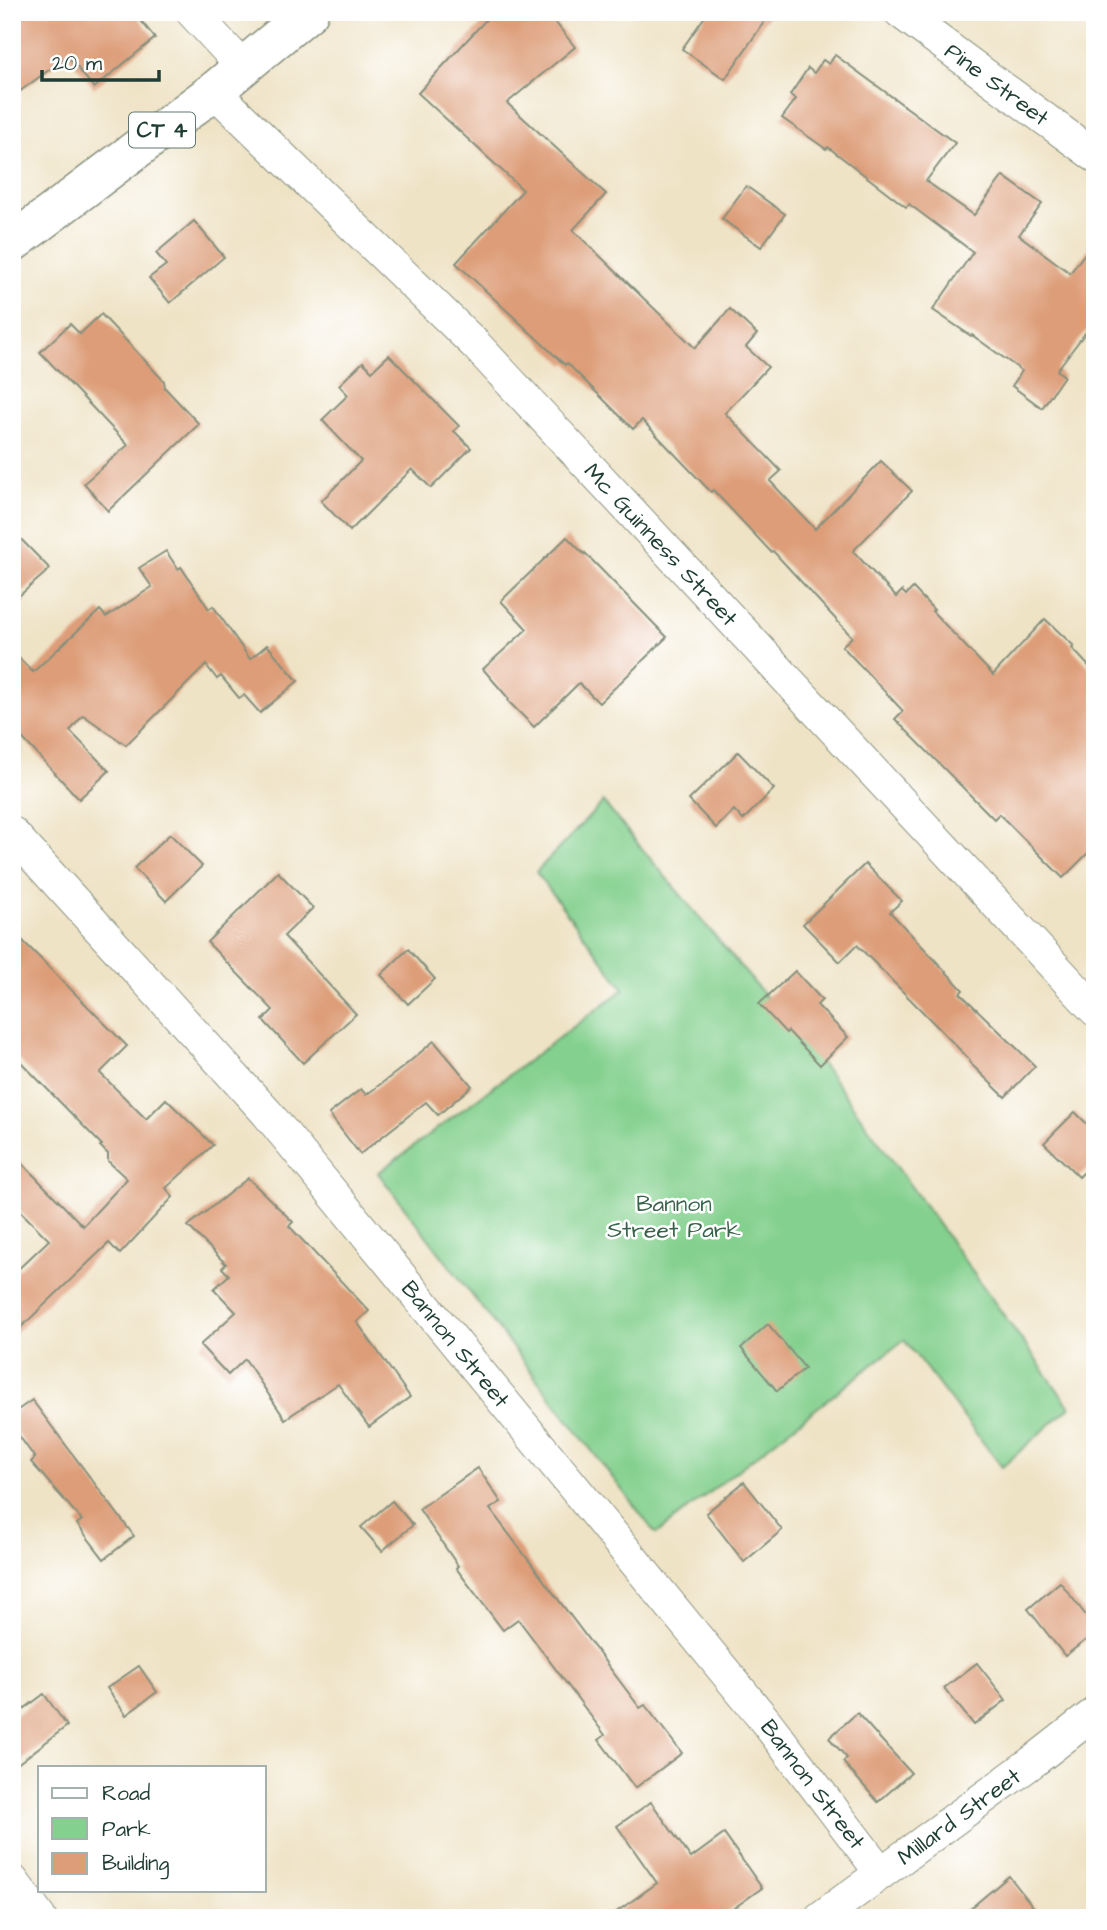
<svg xmlns="http://www.w3.org/2000/svg" width="1107" height="1930" font-family="'Architects Daughter',sans-serif">
<style>
.green{fill:#84d08e;stroke:#528661;stroke-width:2}
.building{fill:#dd9d78}
.lines{fill:none;stroke-linecap:round;stroke-linejoin:round}
.street-casing{stroke:#87907d;stroke-width:34}
.primary-casing{stroke:#87907d;stroke-width:41}
.street{stroke:#fff;stroke-width:32}
.primary{stroke:#fff;stroke-width:38}
.labels{text-anchor:middle;stroke-width:5;stroke-linejoin:round;paint-order:stroke}
.shield{fill:#fff;stroke:#627771;stroke-width:2}
.shield-label{font-size:21px;font-weight:bold;fill:#1f3d34}
.street-label{font-size:23px;fill:#1f3d34;stroke:#fff}
.park-label{font-size:23px;fill:#38624a;stroke:#fff}
</style>
<rect width="100%" height="100%" fill="#fff"/>
<filter id="ink" filterUnits="userSpaceOnUse"><feTurbulence type="fractalNoise" baseFrequency=".0143" numOctaves="2"/><feDisplacementMap in="SourceGraphic" scale="14" xChannelSelector="R" yChannelSelector="G"/><feConvolveMatrix kernelMatrix="1 2 1 2 8 2 1 2 1" color-interpolation-filters="sRGB"/></filter>
<filter id="wash" filterUnits="userSpaceOnUse"><feTurbulence type="fractalNoise" baseFrequency=".00686" numOctaves="4" result="noise"/><feDisplacementMap in="SourceGraphic" scale="28" xChannelSelector="R" yChannelSelector="G"/><feGaussianBlur stdDeviation="1.57" result="paint"/><feColorMatrix in="noise" values="0 0 0 0 0 0 0 0 0 0 0 0 0 0 0 0 0 1.4 0 .05"/><feComposite in="paint" operator="in"/></filter>
<g filter="url(#wash)">
<rect width="100%" height="100%" fill="#efe3c6"/>
<polygon class="green" points="603,802 827,1070 1070,1407 1002,1467 904,1340 656,1534 378,1173 624,989 536,872"/>
<g id="blocks">
<g class="building">
<polygon points="12,12 134,12 155,38 94,88 68,56 12,97"/>
<polygon points="493,12 547,12 575,47 507,103 606,194 573,230 695,348 730,309 757,334 746,347 768,367 725,413 781,471 770,481 815,529 881,461 912,491 853,551 896,597 902,591 906,595 913,588 934,610 932,611 993,675 1045,619 1074,646 1072,648 1095,673 1095,846 1063,878 999,814 994,819 895,719 903,711 842,646 852,637 773,551 771,552 713,490 711,492 642,420 633,429 567,363 565,365 456,263 523,190 418,93"/>
<polygon points="708,12 771,12 725,79 682,49"/>
<polygon points="835,55 955,143 926,181 974,215 1003,176 1042,204 1019,235 1070,273 1095,240 1095,320 1057,370 1064,376 1042,408 1012,386 1022,371 972,335 971,336 933,310 973,252 909,204 906,207 828,147 826,149 782,118 796,99 790,95 808,68 814,73 823,60 829,64"/>
<polygon points="746,186 785,214 761,247 722,219"/>
<polygon points="194,221 224,257 170,303 149,278 166,265 156,253"/>
<polygon points="101,314 164,381 165,388 199,424 108,511 84,483 128,445 40,352 70,324 80,334"/>
<polygon points="389,355 459,426 454,431 471,448 431,488 412,469 350,531 321,501 361,461 322,420 348,395 339,385 363,362 372,371"/>
<polygon points="12,530 50,569 12,602"/>
<polygon points="567,537 584,554 585,553 667,637 599,703 579,683 534,727 508,701 509,699 483,669 527,629 501,601"/>
<polygon points="166,551 178,569 181,567 209,609 213,606 250,659 267,645 298,681 260,713 244,695 239,698 221,676 217,679 206,665 126,745 83,715 70,731 109,771 79,799 12,727 12,651 33,672 100,610 106,617 152,587 139,568"/>
<polygon points="738,752 774,789 743,820 734,810 716,828 689,800"/>
<polygon points="170,834 202,866 166,901 134,868"/>
<polygon points="865,864 902,901 890,912 963,990 960,993 1035,1066 1005,1097 969,1062 970,1060 857,945 840,962 803,924"/>
<polygon points="278,872 313,908 284,936 356,1014 303,1063 263,1020 273,1010 207,942"/>
<polygon points="12,930 127,1046 100,1073 146,1119 166,1099 213,1145 166,1188 173,1197 120,1254 109,1243 12,1336 12,1275 49,1240 12,1203 12,1153 83,1226 127,1179 108,1161 108,1154 100,1146 102,1145 12,1053"/>
<polygon points="408,949 435,979 408,1004 381,975"/>
<polygon points="795,971 822,1000 817,1005 848,1037 820,1065 788,1031 786,1033 759,1004"/>
<polygon points="434,1041 472,1086 438,1115 426,1102 360,1154 329,1114 361,1089 366,1095 402,1068"/>
<polygon points="1075,1112 1095,1132 1095,1161 1079,1177 1044,1143"/>
<polygon points="248,1178 293,1222 289,1226 369,1311 357,1322 410,1397 369,1427 338,1384 285,1419 245,1359 228,1375 200,1345 236,1312 214,1289 229,1275 222,1268 226,1264 188,1226"/>
<polygon points="768,1324 805,1368 777,1391 741,1348"/>
<polygon points="32,1400 134,1536 104,1559 77,1524 82,1520 31,1462 35,1458 12,1426 12,1414"/>
<polygon points="478,1468 501,1502 490,1509 640,1708 645,1705 682,1753 635,1788 599,1740 605,1735 518,1619 503,1630 456,1568 458,1566 419,1509"/>
<polygon points="744,1482 782,1530 744,1562 706,1513"/>
<polygon points="392,1501 413,1525 382,1551 361,1527"/>
<polygon points="1060,1582 1095,1627 1095,1633 1065,1656 1028,1609"/>
<polygon points="977,1663 1006,1700 974,1725 944,1688"/>
<polygon points="139,1666 157,1692 126,1715 107,1688"/>
<polygon points="44,1694 67,1726 12,1768 12,1718"/>
<polygon points="857,1713 911,1773 878,1802 843,1762 847,1758 829,1738"/>
<polygon points="651,1802 691,1858 724,1834 762,1888 720,1918 608,1918 657,1883 617,1826"/>
<polygon points="1009,1876 1042,1918 959,1918"/>
</g>
</g>
</g>
<g filter="url(#ink)">
<use href="#blocks" fill-opacity="0" stroke="#87907d" stroke-width="2"/>
<g class="lines">
<g class="street-casing">
<g id="street">
<polyline points="192,12 244,68"/>
<path id="s1" d="M 900,12 L 1095,156"/>
<path id="s2" d="M 214,91 L 475,344 L 1095,1010"/>
<path id="s3" d="M 12,833 L 267,1113 L 767,1723 L 881,1873"/>
<polyline points="12,1880 40,1918"/>
<path id="s4" d="M 820,1918 L 1035,1760 L 1095,1713"/>
</g>
</g>
<g class="primary-casing">
<polyline id="primary" points="12,243 214,91 309,12"/>
</g>
<use href="#street" class="street"/>
<use href="#primary" class="primary"/>
</g>
</g>
<g class="labels">
<rect class="shield" x="129" y="112.5" width="66" height="35" rx="5"/>
<g class="shield-label">
<text x="162" y="137">CT 4</text>
</g>
<g class="street-label">
<text dy="8" stroke="none"><textPath href="#s1" startOffset="121">Pine Street</textPath></text>
<text dy="8" stroke="none"><textPath href="#s2" startOffset="637">Mc Guinness Street</textPath></text>
<text dy="8" stroke="none"><textPath href="#s3" startOffset="677">Bannon Street</textPath></text>
<text dy="8" stroke="none"><textPath href="#s3" startOffset="1244">Bannon Street</textPath></text>
<text dy="8" stroke="none"><textPath href="#s4" startOffset="172">Millard Street</textPath></text>
</g>
<g class="park-label">
<text x="674" y="1211">Bannon<tspan x="674" dy="26">Street Park</tspan></text>
</g>
</g>
<rect width="1107" height="1930" fill="none" stroke="#fff" stroke-width="42"/>
<rect x="38" y="1766" width="228" height="126" fill="#ffffff" stroke="#a5b1ae" stroke-width="2"/>
<rect x="52" y="1788" width="35" height="10" fill="#ffffff" stroke="#a5b1ae" stroke-width="2"/>
<text x="102" y="1800" font-size="21" fill="#1f3d34">Road</text>
<rect x="52" y="1818" width="35" height="21" fill="#84d08e" stroke="#a5b1ae" stroke-width="2"/>
<text x="102" y="1836" font-size="21" fill="#1f3d34">Park</text>
<rect x="52" y="1853" width="35" height="21" fill="#dd9d78" stroke="#a5b1ae" stroke-width="2"/>
<text x="102" y="1870" font-size="21" fill="#1f3d34">Building</text>
<path d="M42 70v10h117v-10" fill="none" stroke="#1f3d34" stroke-width="3.5"/>
<text x="52" y="70" font-size="21" fill="#1f3d34" stroke="#ffffff" stroke-width="5" paint-order="stroke">20 m</text>
</svg>
